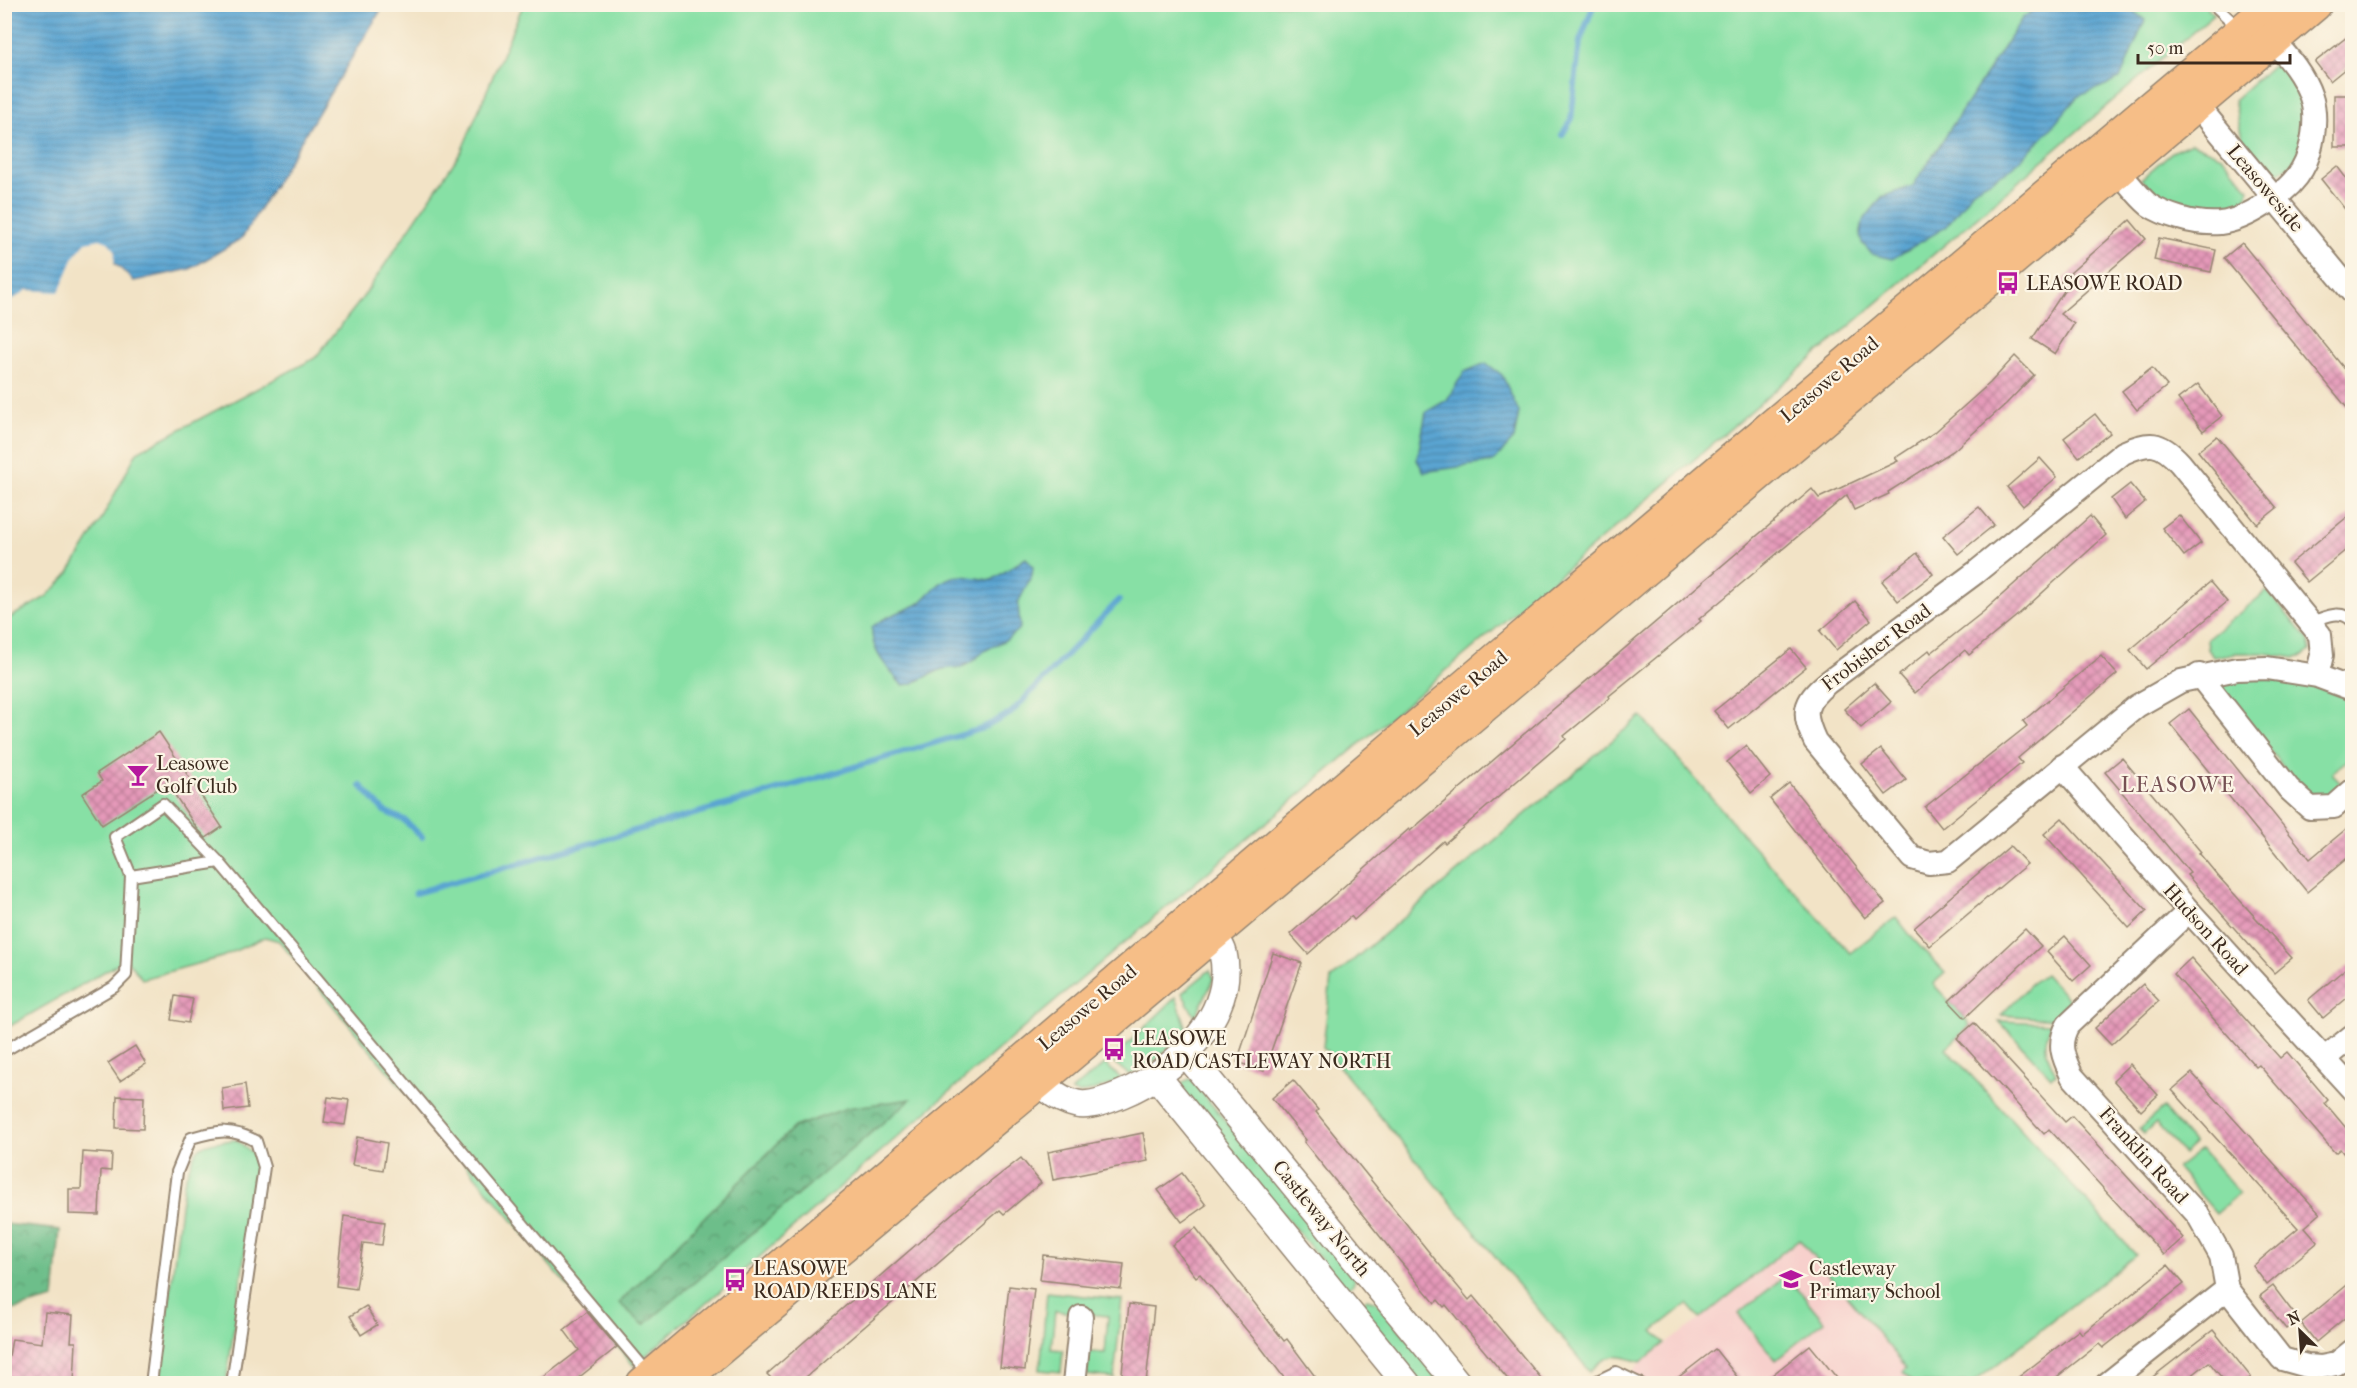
<svg xmlns="http://www.w3.org/2000/svg" width="2357" height="1388" font-family="'IM FELL French Canon',serif">
<style>
.built{fill:#f7d0cc}
.grass{fill:#87e0a5;stroke:#618562;stroke-width:1.5}
.forest{fill:url(#forest-crowns);stroke:#547454;stroke-width:1.5}
.water{fill:url(#water-rules);stroke:#4a6778;stroke-width:1.5}
.pier{fill:#f2e3c6}
.lines{fill:none;stroke-linecap:round;stroke-linejoin:round}
.stream{stroke:#5aa4d1;stroke-width:6}
.building{fill:url(#building-cross-hatch)}
.service-casing{stroke:#968672;stroke-width:14}
.minor-casing{stroke:#968672;stroke-width:26}
.tertiary-casing{stroke:#968672;stroke-width:30}
.primary-casing{stroke:#968672;stroke-width:36}
.service{stroke:#fff;stroke-width:10}
.minor{stroke:#fff;stroke-width:22}
.tertiary{stroke:#fff;stroke-width:27}
.primary{stroke:#f6be87;stroke-width:33}
.labels{text-anchor:middle;stroke-width:4.5;stroke-linejoin:round;paint-order:stroke}
.street-label{font-size:20px;fill:#3b2a1e;stroke:#fcf5e5}
.poi-label{font-size:20px;fill:#3b2a1e;stroke:#fcf5e5;text-anchor:start}
.quarter-label{font-size:22px;letter-spacing:1.5px;fill:#765154;stroke:#fcf5e5}
</style>
<defs>
<pattern id="forest-crowns" width="20" height="18" patternUnits="userSpaceOnUse" patternTransform="scale(1.5)"><rect width="20" height="18" fill="#6dbe8a"/><path d="M2 6a3 3 0 1 1 6 0M12 15a3 3 0 1 1 6 0" fill="none" stroke="#5b9b70"/></pattern>
<pattern id="water-rules" width="6" height="5" patternUnits="userSpaceOnUse" patternTransform="scale(1.5)"><rect width="6" height="5" fill="#5aa4d1"/><path d="M0 2.5h6" fill="none" stroke="#4c86a9"/></pattern>
<pattern id="building-cross-hatch" width="8" height="8" patternUnits="userSpaceOnUse" patternTransform="scale(1.5)"><rect width="8" height="8" fill="#e599b9"/><path d="M0 0l8 8M0 8l8-8" fill="none" stroke="#bb7d96"/></pattern>
</defs>
<rect width="100%" height="100%" fill="#fcf5e5"/>
<filter id="ink" filterUnits="userSpaceOnUse"><feTurbulence type="fractalNoise" baseFrequency=".0167" numOctaves="2"/><feDisplacementMap in="SourceGraphic" scale="12" xChannelSelector="R" yChannelSelector="G"/><feConvolveMatrix kernelMatrix="1 2 1 2 8 2 1 2 1" color-interpolation-filters="sRGB"/></filter>
<filter id="wash" filterUnits="userSpaceOnUse"><feTurbulence type="fractalNoise" baseFrequency=".008" numOctaves="4" result="noise"/><feDisplacementMap in="SourceGraphic" scale="24" xChannelSelector="R" yChannelSelector="G"/><feGaussianBlur stdDeviation="1.35" result="paint"/><feColorMatrix in="noise" values="0 0 0 0 0 0 0 0 0 0 0 0 0 0 0 0 0 1.4 0 .05"/><feComposite in="paint" operator="in"/></filter>
<g filter="url(#wash)">
<rect width="100%" height="100%" fill="#f2e3c6"/>
<polygon class="built" points="1799,1239 1919,1383 1628,1384 1633,1370 1641,1362 1700,1319"/>
<g class="grass">
<polygon points="2204,4 2214,14 1591,548 1000,1048 634,1366 279,941 265,937 222,957 142,979 126,959 5,1029 4,621 46,597 67,576 99,524 137,452 315,358 361,300 461,152 523,5"/>
<path d="M 2278,60 C 2285,69 2295,78 2299,87 C 2313,116 2310,160 2277,173 L 2265,164 L 2242,138 L 2234,100 Z"/>
<path d="M 2191,143 L 2222,156 L 2249,189 L 2243,205 C 2218,217 2189,220 2165,203 C 2156,197 2149,186 2141,179 L 2172,152 Z"/>
<polygon points="2267,591 2308,639 2310,651 2303,656 2295,658 2264,653 2236,653 2213,657 2208,649 2207,639"/>
<polygon points="2242,676 2304,683 2352,699 2352,756 2332,773 2343,785 2331,796 2312,794 2299,787 2222,691 2223,679"/>
<path d="M 1641,716 L 1748,840 L 1850,953 L 1896,917 L 1914,940 L 1945,973 L 1933,984 L 1965,1018 L 1970,1026 L 1946,1048 L 2136,1255 L 1973,1383 L 1913,1383 L 1903,1372 L 1907,1368 L 1799,1239 L 1700,1319 L 1687,1304 L 1653,1331 L 1665,1343 L 1641,1362 C 1616,1355 1608,1351 1590,1372 L 1323,1047 L 1331,979 Z"/>
<polygon points="1210,970 1214,979 1195,1017 1182,993"/>
<polygon points="2045,974 2070,1001 2063,1007 2055,1019 2001,1015 2031,984"/>
<polygon points="1176,997 1187,1029 1153,1063 1129,1075 1111,1060"/>
<path d="M 1999,1021 L 2052,1023 C 2041,1044 2046,1054 2056,1074 L 2051,1077 Z"/>
<polygon points="1105,1064 1124,1081 1079,1094 1071,1091"/>
<polygon points="1190,1079 1356,1275 1353,1284 1346,1289 1180,1092 1183,1082"/>
<polygon points="2163,1108 2194,1144 2183,1154 2156,1123 2144,1134 2139,1129"/>
<path d="M 237,1140 L 253,1154 L 256,1176 L 226,1383 L 159,1383 L 184,1182 C 197,1144 196,1143 237,1140 Z"/>
<polygon points="2201,1149 2239,1193 2216,1213 2177,1168"/>
<polygon points="1786,1275 1824,1321 1776,1360 1738,1314"/>
<polygon points="1047,1292 1122,1300 1114,1378 1087,1375 1089,1352 1105,1353 1108,1316 1055,1311 1051,1349 1063,1350 1061,1372 1040,1370"/>
<polygon points="1367,1299 1377,1302 1444,1383 1418,1383 1361,1313 1360,1304"/>
</g>
<g class="forest">
<polygon points="911,1099 644,1325 619,1303 794,1127 847,1108"/>
<polygon points="5,1224 60,1230 54,1299 5,1312"/>
</g>
<g class="water">
<polygon points="2124,4 2145,20 2120,79 2077,97 2048,132 2011,169 1973,190 1946,227 1892,259 1872,254 1862,243 1860,236 1863,221 1882,197 1913,186 2023,17 2043,5"/>
<polygon points="5,5 384,5 242,238 190,269 134,281 105,254 60,297 5,320"/>
<polygon points="1486,363 1502,375 1519,412 1514,439 1493,462 1424,472 1417,460 1426,412 1447,400 1464,372"/>
<path d="M 1026,558 L 1033,567 L 1032,575 L 1018,603 L 1020,628 L 1007,639 L 986,650 L 971,662 L 962,667 L 942,669 L 911,684 L 902,685 C 887,667 870,651 872,627 C 885,616 899,613 914,606 C 921,604 926,596 932,591 C 954,568 964,578 992,580 Z"/>
</g>
<polygon class="pier" points="100,239 108,242 115,250 114,266 106,258 62,300 4,323 5,305 27,290 59,292 75,255 86,242"/>
<g class="lines">
<g class="stream">
<polyline points="1562,135 1571,120 1580,41 1594,4"/>
<polyline points="361,786 384,811 404,820 422,837"/>
<polyline points="415,893 747,799 981,729 1011,713 1119,600"/>
</g>
</g>
<g id="blocks">
<g class="building">
<polygon points="2352,33 2352,63 2330,81 2315,62"/>
<rect x="2334" y="95" width="18" height="52"/>
<polygon points="2337,166 2352,186 2352,218 2321,179"/>
<polygon points="2130,220 2146,239 2060,314 2074,324 2055,354 2032,339 2066,288 2060,282"/>
<polygon points="2159,238 2216,250 2211,272 2154,260"/>
<polygon points="2242,243 2352,378 2352,414 2224,258"/>
<polygon points="2015,356 2034,375 2006,404 1953,451 1888,492 1889,494 1854,510 1847,495 1729,594 1699,619 1701,621 1609,696 1610,698 1564,736 1566,739 1460,830 1445,843 1443,841 1354,920 1351,916 1308,954 1290,934 1393,843 1409,829 1410,831 1812,489 1819,498 1898,461 1895,458 1935,432 1990,383"/>
<polygon points="2152,368 2167,386 2137,410 2122,391"/>
<polygon points="2198,384 2222,416 2203,431 2178,399"/>
<polygon points="2095,414 2110,433 2079,457 2064,438"/>
<polygon points="2217,436 2277,508 2257,524 2198,451"/>
<polygon points="2040,458 2057,477 2023,506 2007,487"/>
<polygon points="2130,484 2145,502 2125,519 2111,499"/>
<polygon points="1979,507 1994,525 1958,554 1943,536"/>
<polygon points="2352,513 2352,545 2307,582 2291,563"/>
<polygon points="2179,515 2201,543 2184,556 2162,528"/>
<polygon points="2090,516 2106,535 2019,614 1969,655 1965,650 1915,693 1899,675 1929,650 1931,653 1983,612"/>
<polygon points="1917,553 1933,574 1898,601 1882,581"/>
<polygon points="2210,582 2227,602 2146,669 2130,650"/>
<polygon points="1855,601 1871,620 1836,650 1820,631"/>
<polygon points="1791,649 1806,667 1729,729 1714,711"/>
<polygon points="2101,656 2117,674 2018,758 2022,763 1942,828 1925,807 2027,726 2023,721"/>
<polygon points="1874,683 1891,702 1861,728 1844,709"/>
<polygon points="2189,709 2310,859 2352,824 2352,854 2307,892 2170,724"/>
<polygon points="159,732 222,827 206,838 196,827 167,783 102,825 82,794 102,781 97,773"/>
<polygon points="1746,746 1770,777 1751,793 1727,762"/>
<polygon points="1881,749 1906,780 1886,795 1862,764"/>
<polygon points="2122,758 2201,852 2199,853 2218,876 2292,958 2274,973 2187,875 2190,873 2105,772"/>
<polygon points="1789,783 1885,903 1865,918 1770,799"/>
<polygon points="2062,818 2147,911 2129,928 2044,834"/>
<polygon points="2010,846 2027,864 1930,946 1914,928"/>
<polygon points="2025,929 2041,946 1965,1018 1949,1001"/>
<polygon points="2065,936 2091,965 2073,981 2047,952"/>
<polygon points="1273,953 1302,963 1264,1071 1237,1062"/>
<polygon points="2191,958 2280,1058 2287,1052 2328,1100 2325,1103 2352,1135 2352,1164 2340,1149 2335,1153 2259,1065 2256,1067 2174,974"/>
<polygon points="2352,963 2352,994 2323,1018 2308,1000"/>
<polygon points="2143,984 2159,1001 2111,1045 2095,1028"/>
<polygon points="175,996 193,999 188,1023 171,1020"/>
<polygon points="1974,1023 2065,1122 2072,1116 2183,1238 2164,1255 2049,1129 2044,1134 1957,1038"/>
<polygon points="135,1046 146,1064 120,1081 108,1063"/>
<polygon points="2130,1064 2158,1095 2141,1111 2113,1080"/>
<polygon points="2192,1073 2320,1214 2305,1227 2318,1242 2267,1285 2253,1266 2298,1228 2172,1090"/>
<polygon points="1293,1080 1318,1110 1316,1112 1433,1257 1469,1300 1473,1296 1545,1383 1511,1383 1446,1305 1444,1307 1438,1300 1435,1303 1399,1260 1304,1142 1306,1140 1272,1098"/>
<polygon points="245,1084 248,1108 224,1111 222,1088"/>
<polygon points="117,1096 144,1097 143,1129 116,1128"/>
<polygon points="328,1097 349,1100 345,1125 324,1122"/>
<polygon points="1143,1133 1148,1161 1053,1180 1048,1152"/>
<polygon points="357,1137 387,1143 383,1170 352,1165"/>
<polygon points="83,1152 112,1154 111,1171 101,1170 99,1215 69,1214 69,1189 81,1189"/>
<polygon points="1021,1158 1041,1183 1004,1214 1000,1210 799,1383 776,1383 767,1374 970,1198"/>
<polygon points="1182,1173 1206,1205 1182,1222 1158,1190"/>
<polygon points="344,1216 385,1222 382,1245 363,1243 356,1289 336,1286"/>
<polygon points="1196,1228 1284,1341 1287,1339 1320,1383 1288,1383 1259,1345 1200,1274 1196,1277 1172,1245"/>
<polygon points="1043,1255 1124,1264 1121,1289 1040,1280"/>
<polygon points="2168,1265 2184,1284 2103,1348 2099,1344 2049,1383 2011,1383 2079,1330 2082,1334"/>
<polygon points="2352,1281 2352,1312 2316,1342 2301,1323"/>
<polygon points="1009,1286 1034,1289 1025,1370 1000,1367"/>
<polygon points="2273,1286 2298,1319 2286,1329 2260,1296"/>
<polygon points="1129,1304 1154,1307 1146,1383 1121,1383"/>
<polygon points="366,1306 377,1325 361,1335 350,1316"/>
<polygon points="45,1312 73,1315 71,1342 76,1342 74,1383 4,1383 12,1339 42,1343"/>
<polygon points="587,1312 617,1347 572,1383 536,1383 579,1350 564,1330"/>
<polygon points="2213,1330 2251,1377 2243,1383 2226,1383 2209,1362 2182,1383 2145,1383"/>
<polygon points="1810,1345 1841,1383 1762,1383"/>
<polygon points="1715,1349 1742,1383 1671,1383"/>
</g>
</g>
</g>
<g filter="url(#ink)">
<use href="#blocks" fill-opacity="0" stroke="#968672" stroke-width="1.5"/>
<g class="lines">
<g class="service-casing">
<g id="service">
<polyline points="2213,4 2240,29"/>
<path d="M 2310,622 C 2325,618 2340,608 2352,621"/>
<polyline points="131,876 115,837 163,804 219,862"/>
<polyline points="4,1051 114,987 126,975 131,876 219,862 649,1374"/>
<path d="M 151,1384 L 177,1172 L 191,1138 C 219,1130 231,1128 256,1141 L 264,1167 L 232,1384"/>
<polyline points="1591,1384 1616,1372 1641,1384"/>
</g>
</g>
<g class="minor-casing">
<g id="minor">
<polyline points="2188,94 2352,292"/>
<path d="M 2118,171 C 2128,182 2138,196 2149,205 C 2158,211 2169,215 2179,218 C 2192,222 2206,224 2220,223 C 2246,220 2289,193 2302,169 C 2313,150 2318,118 2311,97 C 2304,75 2288,57 2273,40"/>
<polyline points="2199,675 2289,789 2310,808 2334,807 2352,791"/>
<path d="M 2317,676 L 2322,655 L 2320,635 L 2180,463 C 2160,441 2149,441 2123,453 L 1975,573 L 1827,683 C 1803,703 1802,713 1815,741 L 1912,858 L 1929,863 L 1948,861 L 2137,706 L 2181,681 L 2237,669 L 2267,668 L 2317,676 L 2352,689"/>
<polyline points="2062,766 2189,911 2352,1089"/>
<path d="M 2189,911 L 2068,1025 C 2057,1044 2063,1057 2072,1076 L 2198,1215 L 2221,1256 L 2227,1289 L 2282,1359 L 2307,1366 L 2321,1367 L 2336,1364 L 2352,1351"/>
<polyline points="2325,1058 2352,1036"/>
<polyline points="1074,1384 1081,1317"/>
<polyline points="2107,1384 2227,1289"/>
</g>
</g>
<g class="tertiary-casing">
<g id="tertiary">
<polyline points="1186,1053 1458,1384"/>
<path d="M 1028,1066 C 1042,1084 1054,1099 1077,1104 C 1090,1107 1110,1099 1122,1094 C 1174,1073 1237,1015 1223,953 C 1220,941 1206,929 1199,920"/>
<polyline points="1157,1077 1407,1384"/>
</g>
</g>
<g class="primary-casing">
<g id="primary">
<polyline points="643,1384 1662,519 2274,4"/>
<polyline points="677,1384 1039,1081 2315,4"/>
</g>
</g>
<use href="#service" class="service"/>
<use href="#minor" class="minor"/>
<use href="#tertiary" class="tertiary"/>
<use href="#primary" class="primary"/>
</g>
</g>
<defs>
<g id="bus-bare" transform="scale(1.8)"><path d="M-5-6H5V4H4V6H2V4H-2V6H-4V4H-5ZM-3.5-4V0h7V-4ZM-3.5 1.2v1.5H-2V1.2ZM2 1.2v1.5H3.5V1.2Z" fill="#b5179e" stroke="#fcf5e5" stroke-width="2.5" paint-order="stroke"/></g>
<g id="bar-bare" transform="scale(1.8)"><path d="M-6-5H6L.8 .8V4.5H3.5V6h-7V4.5H-.8V.8Z" fill="#b5179e" stroke="#fcf5e5" stroke-width="2.5" paint-order="stroke"/></g>
<g id="school-bare" transform="scale(1.8)"><path d="M0-5L7-2L0 1L-7-2ZM-4 1L0 2.5L4 1V4Q0 6-4 4Z" fill="#b5179e" stroke="#fcf5e5" stroke-width="2.5" paint-order="stroke"/></g>
</defs>
<g fill-rule="evenodd">
<use href="#bus-bare" x="2008" y="283"/>
<use href="#bar-bare" x="138" y="775"/>
<use href="#bus-bare" x="1114" y="1049"/>
<use href="#school-bare" x="1791" y="1279"/>
<use href="#bus-bare" x="735" y="1280"/>
</g>
<g class="labels">
<g class="street-label">
<text transform="translate(2266 188) rotate(50)" y="7">Leasoweside</text>
<text transform="translate(1829 379) rotate(-40)" y="7">Leasowe Road</text>
<text transform="translate(1876 647) rotate(-37)" y="7">Frobisher Road</text>
<text transform="translate(1458 693) rotate(-40)" y="7">Leasowe Road</text>
<text transform="translate(2206 929) rotate(48)" y="7">Hudson Road</text>
<text transform="translate(1087 1007) rotate(-40)" y="7">Leasowe Road</text>
<text transform="translate(2144 1155) rotate(48)" y="7">Franklin Road</text>
<text transform="translate(1322 1218) rotate(51)" y="7">Castleway North</text>
</g>
<g class="poi-label">
<text x="2026" y="290">LEASOWE ROAD</text>
<text x="156" y="770">Leasowe<tspan x="156" dy="23">Golf Club</tspan></text>
<text x="1132" y="1045">LEASOWE<tspan x="1132" dy="23">ROAD/CASTLEWAY NORTH</tspan></text>
<text x="753" y="1275">LEASOWE<tspan x="753" dy="23">ROAD/REEDS LANE</tspan></text>
<text x="1809" y="1275">Castleway<tspan x="1809" dy="23">Primary School</tspan></text>
</g>
<g class="quarter-label">
<text x="2178" y="792">LEASOWE</text>
</g>
</g>
<rect width="2357" height="1388" fill="none" stroke="#fcf5e5" stroke-width="24"/>
<g transform="translate(2300 1331) rotate(335)" stroke="#fcf5e5" stroke-width="4.5" paint-order="stroke">
<path d="M0-4.5L10 22L0 15L-10 22Z" fill="#3b2a1e"/>
<text y="-9" font-size="16" font-weight="bold" text-anchor="middle" fill="#3b2a1e">N</text>
</g>
<path d="M2138 54v9h152v-9" fill="none" stroke="#3b2a1e" stroke-width="3"/>
<text x="2147" y="54" font-size="18" fill="#3b2a1e" stroke="#fcf5e5" stroke-width="4.5" paint-order="stroke">50 m</text>
</svg>
